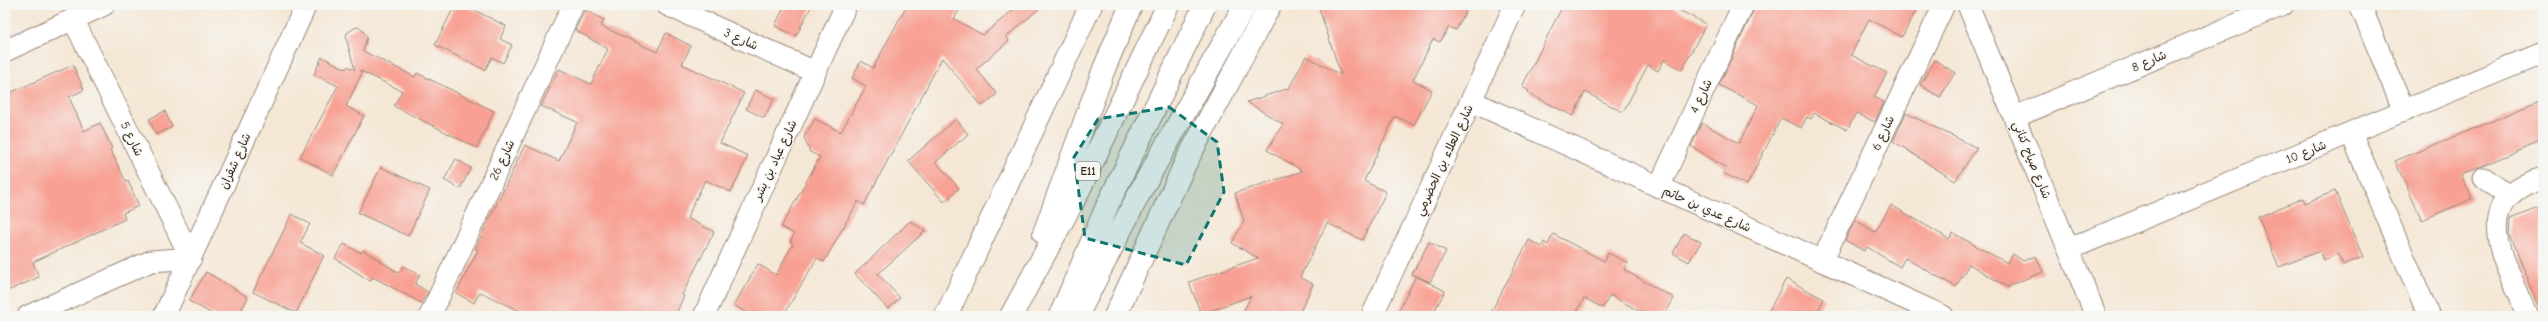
<svg xmlns="http://www.w3.org/2000/svg" width="2548" height="321" font-family="'Comic Neue','Playpen Sans Arabic',sans-serif">
<style>
.building{fill:#f8a093}
.lines{fill:none;stroke-linecap:round;stroke-linejoin:round}
.minor-casing{stroke:#98887a;stroke-width:23}
.tertiary-casing{stroke:#98887a;stroke-width:24}
.motorway-casing{stroke:#98887a;stroke-width:24}
.minor{stroke:#fff;stroke-width:21}
.tertiary{stroke:#fff;stroke-width:22}
.motorway{stroke:#fff;stroke-width:22}
.marked{fill:#0f766e;fill-opacity:0.2;stroke:#0f766e;stroke-width:3;stroke-dasharray:8 5;stroke-linejoin:round}
.labels{text-anchor:middle;stroke-width:3;stroke-linejoin:round;paint-order:stroke}
.shield{fill:#f6f6f2;stroke:#73675e;stroke-width:1}
.shield-label{font-size:11px;font-weight:bold;fill:#3b2a1e}
.street-label{font-size:12px;fill:#3b2a1e;stroke:#f6f6f2}
</style>
<rect width="100%" height="100%" fill="#f6f6f2"/>
<filter id="ink" filterUnits="userSpaceOnUse"><feTurbulence type="fractalNoise" baseFrequency=".025" numOctaves="2"/><feDisplacementMap in="SourceGraphic" scale="8" xChannelSelector="R" yChannelSelector="G"/><feConvolveMatrix kernelMatrix="1 2 1 2 8 2 1 2 1" color-interpolation-filters="sRGB"/></filter>
<filter id="wash" filterUnits="userSpaceOnUse"><feTurbulence type="fractalNoise" baseFrequency=".012" numOctaves="4" result="noise"/><feDisplacementMap in="SourceGraphic" scale="16" xChannelSelector="R" yChannelSelector="G"/><feGaussianBlur stdDeviation="0.9" result="paint"/><feColorMatrix in="noise" values="0 0 0 0 0 0 0 0 0 0 0 0 0 0 0 0 0 1.4 0 .05"/><feComposite in="paint" operator="in"/></filter>
<g filter="url(#wash)">
<rect width="100%" height="100%" fill="#f5e7d5"/>
<g id="blocks">
<g class="building">
<polygon points="455,5 464,5 506,26 500,39 512,45 503,63 492,57 485,70 435,45"/>
<polygon points="785,5 812,5 796,36 775,26"/>
<polygon points="907,5 962,5 954,19 983,35 1019,5 1037,5 1040,8 1006,37 1009,41 976,69 997,94 982,106 942,58 864,205 858,201 824,262 817,258 783,316 751,316 734,305 758,264 776,275 793,244 790,242 794,234 781,227 820,157 810,152 804,137 815,119 841,132 866,86 852,78 861,61 873,68"/>
<polygon points="1318,5 1469,5 1456,30 1449,27 1440,42 1433,39 1413,80 1432,90 1414,125 1395,116 1364,181 1386,192 1362,240 1327,223 1300,277 1313,284 1298,316 1241,316 1251,296 1201,314 1189,282 1258,258 1232,243 1244,221 1235,193 1303,171 1267,150 1283,124 1247,102 1289,88 1306,56 1341,75"/>
<polygon points="1563,5 1669,5 1706,24 1682,70 1664,60 1658,71 1648,65 1623,112 1585,92 1573,116 1528,93 1529,91 1522,87"/>
<polygon points="1756,5 1919,5 1902,37 1869,19 1851,55 1887,73 1874,97 1884,102 1875,122 1856,113 1847,130 1814,113 1811,119 1807,117 1801,128 1781,118 1747,185 1723,173 1726,168 1691,146 1702,123 1739,143 1758,105 1719,85"/>
<polygon points="585,10 604,20 601,26 657,52 666,33 691,46 682,64 744,93 720,143 748,156 731,192 705,180 687,218 714,232 682,295 684,296 675,316 530,316 480,292 474,303 456,293 478,250 475,249 525,145 559,161 577,122 541,106 559,69 591,84 608,49 575,30"/>
<polygon points="356,27 361,28 367,37 363,51 415,77 417,73 494,111 477,148 394,106 402,91 359,70 362,73 346,106 364,116 333,175 300,157 338,86 314,74 322,57 346,69 348,66 355,70 346,38 347,33"/>
<polygon points="1935,60 1955,73 1940,97 1920,85"/>
<polygon points="73,65 84,90 69,97 84,131 100,123 112,148 110,149 126,182 128,181 139,206 123,213 125,219 33,262 39,277 5,292 5,95"/>
<polygon points="755,90 774,99 764,118 746,109"/>
<polygon points="2543,100 2543,141 2461,174 2472,199 2422,220 2395,161"/>
<polygon points="165,111 172,127 156,135 149,119"/>
<polygon points="1906,113 1977,148 1955,181 1893,141"/>
<polygon points="956,119 968,134 936,162 959,188 944,202 908,161"/>
<polygon points="456,159 471,168 460,189 444,180"/>
<polygon points="381,167 430,190 408,236 358,213"/>
<polygon points="2335,191 2363,257 2343,265 2338,254 2324,260 2320,251 2279,267 2258,217 2303,198 2305,203"/>
<polygon points="1891,205 1949,239 1953,233 2007,263 2013,254 2023,261 2036,256 2043,272 2010,285 2009,288 1969,264 1956,287 1905,258 1900,267 1867,247 1864,251 1845,240 1855,220 1875,232"/>
<polygon points="2539,207 2543,217 2542,314 2510,234 2511,218"/>
<polygon points="292,214 310,224 300,243 324,255 296,313 253,292"/>
<polygon points="910,221 925,231 878,274 900,298 888,309 855,274"/>
<polygon points="1684,233 1701,242 1689,262 1673,253"/>
<polygon points="1553,234 1604,261 1608,253 1628,263 1624,270 1674,298 1664,316 1648,316 1610,295 1603,308 1584,298 1575,316 1489,316 1529,240 1542,247 1544,242 1548,245"/>
<polygon points="1429,242 1446,251 1430,282 1412,274"/>
<polygon points="344,244 361,253 363,250 399,273 403,266 420,275 415,284 428,292 421,303 373,277 370,281 335,258"/>
<polygon points="206,272 248,297 238,316 216,316 189,301"/>
<polygon points="1416,276 1445,291 1432,316 1396,316"/>
<polygon points="1786,279 1824,299 1815,316 1766,316"/>
</g>
</g>
</g>
<g filter="url(#ink)">
<use href="#blocks" fill-opacity="0" stroke="#98887a" stroke-width="1"/>
<g class="lines">
<g class="minor-casing">
<g id="minor">
<polyline points="667,5 815,72"/>
<polyline points="1968,5 2096,316"/>
<polyline points="2360,5 2404,111"/>
<polyline points="5,51 104,5"/>
<polyline points="1471,101 1943,316"/>
<polyline points="2015,117 2283,5"/>
<polyline points="2351,133 2429,316"/>
<polyline points="2484,178 2508,196"/>
<polyline points="1659,187 1743,5"/>
<polyline points="2069,249 2543,53"/>
<polyline points="1822,261 1944,5"/>
<polyline points="28,316 151,261 191,258 73,19"/>
<polyline points="164,316 306,5"/>
<polyline points="430,316 573,5"/>
<polyline points="704,316 846,5"/>
<polyline points="1372,316 1515,5"/>
<path d="M 2528,316 C 2507,266 2464,200 2543,178"/>
</g>
</g>
<g class="tertiary-casing">
<g id="tertiary">
<polyline points="946,316 1091,5"/>
<polyline points="1115,316 1186,162 1270,5"/>
</g>
</g>
<g class="motorway-casing">
<g id="motorway">
<polyline points="1044,233 1104,69 1131,5"/>
<polyline points="1011,316 1077,194 1168,5"/>
<polyline points="1060,316 1108,204 1205,5"/>
<polyline points="1077,316 1141,190 1245,5"/>
</g>
</g>
<use href="#minor" class="minor"/>
<use href="#tertiary" class="tertiary"/>
<use href="#motorway" class="motorway"/>
</g>
</g>
<path class="marked" d="M 1169,107 L 1217,142 L 1224,192 L 1186,265 L 1085,238 L 1074,157 L 1098,119 Z"/>
<g class="labels">
<rect class="shield" x="1076" y="162" width="24" height="18" rx="3"/>
<g class="shield-label">
<text x="1088" y="175">E11</text>
</g>
<g class="street-label">
<text transform="translate(741 39) rotate(24)" y="4">شارع 3</text>
<text transform="translate(2149 61) rotate(-23)" y="4">شارع 8</text>
<text transform="translate(1701 96) rotate(-65)" y="4">شارع 4</text>
<text transform="translate(1883 133) rotate(-65)" y="4">شارع 6</text>
<text transform="translate(132 139) rotate(64)" y="4">شارع 5</text>
<text transform="translate(2306 152) rotate(-22)" y="4">شارع 10</text>
<text transform="translate(502 160) rotate(-65)" y="4">شارع 26</text>
<text transform="translate(775 160) rotate(-65)" y="4">شارع عباد بن بشر</text>
<text transform="translate(1444 160) rotate(-65)" y="4">شارع العلاء بن الحضرمي</text>
<text transform="translate(2032 160) rotate(68)" y="4">شارع صياح كناني</text>
<text transform="translate(235 161) rotate(-66)" y="4">شارع شقران</text>
<text transform="translate(1707 209) rotate(24)" y="4">شارع عدي بن حاتم</text>
</g>
</g>
<rect width="2548" height="321" fill="none" stroke="#f6f6f2" stroke-width="20"/>
</svg>
